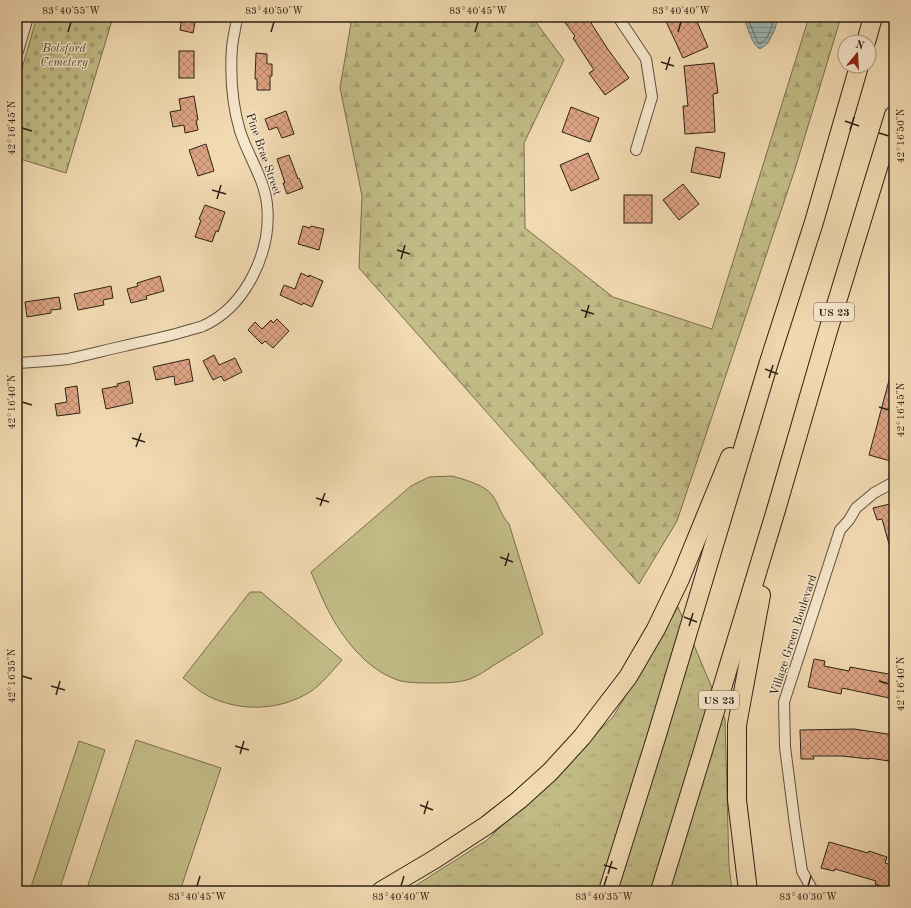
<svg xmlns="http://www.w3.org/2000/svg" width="911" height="908" font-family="'Old Standard TT',serif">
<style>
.grass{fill:url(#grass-tufts);stroke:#786f4e}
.forest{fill:url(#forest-firs);stroke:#786f4e}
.cemetery{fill:url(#cemetery-stones);stroke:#786f4e}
.park{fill:#c2bc86;stroke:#786f4e}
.water{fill:url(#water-rules);stroke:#717c76}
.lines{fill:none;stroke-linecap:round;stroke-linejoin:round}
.shore{stroke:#666d66;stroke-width:1}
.building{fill:url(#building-cross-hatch);stroke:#2e2216}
.minor-casing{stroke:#5f503d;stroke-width:12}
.tertiary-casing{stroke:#5f503d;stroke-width:14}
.motorway-casing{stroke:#2e2216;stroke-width:20}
.minor{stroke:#f6e6cc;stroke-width:10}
.tertiary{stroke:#f6e6cc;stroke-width:12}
.motorway{stroke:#f1d9b1;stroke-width:18}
.ticks{fill:none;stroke:#2e2216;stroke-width:1.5}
.labels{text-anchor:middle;stroke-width:3;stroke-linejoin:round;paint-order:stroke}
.shield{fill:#f6e6cc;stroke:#6a5d4d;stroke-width:1}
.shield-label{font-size:11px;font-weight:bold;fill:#2e2216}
.park-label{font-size:12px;font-style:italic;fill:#534832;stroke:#f6e6cc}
.street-label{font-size:12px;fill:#2e2216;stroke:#f6e6cc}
.neatline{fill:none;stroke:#2e2216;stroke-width:1.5}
.ticks-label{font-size:10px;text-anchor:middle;fill:#2e2216}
</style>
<defs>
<pattern id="grass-tufts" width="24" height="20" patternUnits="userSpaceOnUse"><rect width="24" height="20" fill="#c2bc86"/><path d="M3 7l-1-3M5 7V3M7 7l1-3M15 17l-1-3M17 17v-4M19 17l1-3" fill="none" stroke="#a7a173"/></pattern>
<pattern id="forest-firs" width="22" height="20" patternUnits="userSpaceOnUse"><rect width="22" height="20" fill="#c2bc86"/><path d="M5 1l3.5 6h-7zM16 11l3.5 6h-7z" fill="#a7a173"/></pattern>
<pattern id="cemetery-stones" width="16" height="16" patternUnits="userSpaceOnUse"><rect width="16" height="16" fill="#c2bc86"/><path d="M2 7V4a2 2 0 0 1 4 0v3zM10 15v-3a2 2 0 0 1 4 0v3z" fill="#a7a173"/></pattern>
<pattern id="water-rules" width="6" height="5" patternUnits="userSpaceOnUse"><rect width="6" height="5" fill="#9eb8b6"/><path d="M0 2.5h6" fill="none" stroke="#819593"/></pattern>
<pattern id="building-cross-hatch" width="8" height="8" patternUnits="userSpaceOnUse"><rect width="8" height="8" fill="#dca384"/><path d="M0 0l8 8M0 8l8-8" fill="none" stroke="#b3846b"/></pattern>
</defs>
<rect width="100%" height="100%" fill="#f1d9b1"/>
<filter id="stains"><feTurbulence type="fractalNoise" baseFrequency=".005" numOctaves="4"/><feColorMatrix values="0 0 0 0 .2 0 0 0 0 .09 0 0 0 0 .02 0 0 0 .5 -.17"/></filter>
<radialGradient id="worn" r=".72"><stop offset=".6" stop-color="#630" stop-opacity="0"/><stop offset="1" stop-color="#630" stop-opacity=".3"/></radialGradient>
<polygon class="grass" points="678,607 725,719 729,866 732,891 407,891 487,840 613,717"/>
<polygon class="forest" points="352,17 532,17 564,60 524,143 525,228 613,297 712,329 809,17 841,17 795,169 677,521 639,584 359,268 362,196 340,88"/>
<polygon class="cemetery" points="37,17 113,17 66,173 17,158 17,85"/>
<g class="park">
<path d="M 452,476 C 463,479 485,485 492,495 C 499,504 501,516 509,524 L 543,634 C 527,645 511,655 494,665 C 487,670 478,676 470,679 C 458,683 444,683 431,683 C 421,683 410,683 401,681 C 372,673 349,646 334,621 C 325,606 318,588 311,572 L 411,486 L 429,477 Z"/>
<path d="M 250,592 L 261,592 L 342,660 C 333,670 321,685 310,692 C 279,711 240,712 208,696 C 199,691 191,684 183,678 Z"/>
<polygon points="136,740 221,768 180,891 86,891"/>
<polygon points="79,741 105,750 59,891 43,891 31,887"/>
</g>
<path class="water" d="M 743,17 L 778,17 L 775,29 L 768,43 L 760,49 C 751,44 748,26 743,17 Z"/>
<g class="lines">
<path class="shore" d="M 747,17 L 758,43 L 760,44 C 769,39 772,27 774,17"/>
</g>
<g class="building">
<polygon points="182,17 196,17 193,33 180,30"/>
<polygon points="561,17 599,17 591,23 607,48 629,78 605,95 589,73 594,70 573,38 575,36"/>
<polygon points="664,17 695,17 708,47 683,58"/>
<rect x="179" y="51" width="15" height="27"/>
<polygon points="256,53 267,54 267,64 272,64 272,76 270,76 270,90 257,90 257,79 255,79"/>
<polygon points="714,63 718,93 713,94 715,132 685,134 683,106 688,106 684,66"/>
<polygon points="194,96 198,120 196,120 198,130 185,133 184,125 173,127 170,112 181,110 179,99"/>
<polygon points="571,107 599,118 590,142 562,132"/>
<polygon points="286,111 294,134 282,138 277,127 269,130 265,119"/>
<polygon points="206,144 214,171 198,176 189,150"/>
<polygon points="696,147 725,153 720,178 691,172"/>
<polygon points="588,153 599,179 571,191 560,165"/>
<polygon points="289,155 298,179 299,178 303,188 287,194 283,183 285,183 277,159"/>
<polygon points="683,184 699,204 679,220 663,200"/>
<rect x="624" y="195" width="28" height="28"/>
<polygon points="205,205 225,212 218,232 216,231 212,242 195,237 201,220 199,219"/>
<polygon points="303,226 310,228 311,226 324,229 319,250 298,244"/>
<polygon points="301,273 309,277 309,275 323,281 312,307 303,303 302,305 280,295 284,285 295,289"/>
<polygon points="160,276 164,291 146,296 147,299 131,303 127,289 138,286 137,283"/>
<polygon points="111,286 113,298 103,300 104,305 78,310 74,294"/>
<polygon points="59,297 61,309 51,310 51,313 27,317 25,302"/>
<polygon points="277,319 289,331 273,348 265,341 262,344 248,330 255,322 262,329 271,320 273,323"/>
<polygon points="214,355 219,365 235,358 242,372 224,381 221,376 213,380 203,361"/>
<polygon points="189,359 193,381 175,385 174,376 156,380 153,367"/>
<polygon points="891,373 894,373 894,462 869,455"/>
<polygon points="129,381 133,403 106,409 102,389 118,386 117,384"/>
<polygon points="77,386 80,413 57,416 55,404 67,402 65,388"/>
<polygon points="894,503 894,550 891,551 882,519 877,520 873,508"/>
<polygon points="814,659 825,661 824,666 849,671 850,667 894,675 894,699 842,688 841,694 808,687"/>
<polygon points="854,729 894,735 894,759 889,758 889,761 869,758 869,759 842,756 813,756 814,759 801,759 800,730"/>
<polygon points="829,842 868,853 869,851 887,857 885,863 894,866 894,890 875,884 876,881 835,869 834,871 821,868"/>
</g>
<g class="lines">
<g class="minor-casing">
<g id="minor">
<polyline points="618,17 646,59 652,97 636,150"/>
<path d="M 17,363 C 34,362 51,361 68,359 C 87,355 106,350 124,346 C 145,341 166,337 186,331 C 192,329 198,328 203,326 C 247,306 272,250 267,204 C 264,178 248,156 240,131 C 232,104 230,75 232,47 C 233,37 236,27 237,17"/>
<polyline points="813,891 802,871 795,825 785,747 784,702 840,530 849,520 856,508 874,493 894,482"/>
</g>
</g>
<g class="tertiary-casing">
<polyline id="tertiary" points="17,51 27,17"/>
</g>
<g class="motorway-casing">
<g id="motorway">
<polyline points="866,42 873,17"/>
<polyline points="381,891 435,859 487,825 519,800 550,772 582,737 628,677 656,629 680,579 730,457"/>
<polyline points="608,891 656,738 769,362 814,222 859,66"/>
<polyline points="660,891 702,754 776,510 828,331 894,115"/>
<polyline points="748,891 737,800 737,725 761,595"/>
</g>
</g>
<use href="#minor" class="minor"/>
<use href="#tertiary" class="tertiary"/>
<use href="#motorway" class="motorway"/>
</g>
<path class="ticks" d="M 68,32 L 71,22M 271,32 L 274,22M 475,32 L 478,22M 678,32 L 681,22M 661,62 L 674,66M 666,70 L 670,57M 845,121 L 859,126M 22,128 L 32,131M 850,130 L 854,117M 879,133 L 889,136M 212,190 L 226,194M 217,199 L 221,185M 397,250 L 410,254M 401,259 L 405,245M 581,310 L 594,314M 585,318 L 589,305M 765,369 L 778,374M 769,378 L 773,365M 22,402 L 32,405M 879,407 L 889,410M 132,438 L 145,442M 136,447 L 141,433M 316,498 L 329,502M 320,506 L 325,493M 500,557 L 513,562M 505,566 L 509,553M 684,617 L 697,622M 689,626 L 693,613M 22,676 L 32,679M 879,681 L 889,684M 51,686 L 65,690M 56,695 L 60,681M 235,746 L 249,750M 240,754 L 244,741M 420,805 L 433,810M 424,814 L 428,801M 604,865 L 617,869M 608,874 L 612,861M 197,886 L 200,876M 401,886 L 404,876M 604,886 L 607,876M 808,886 L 811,876"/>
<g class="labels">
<g class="shield">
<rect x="814" y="303" width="40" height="18" rx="3"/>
<rect x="699" y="691" width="40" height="18" rx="3"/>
</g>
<g class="shield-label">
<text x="834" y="316">US 23</text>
<text x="719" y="704">US 23</text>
</g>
<g class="park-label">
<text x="64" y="52">Botsford<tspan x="64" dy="14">Cemetery</tspan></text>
</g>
<g class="street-label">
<text transform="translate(264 154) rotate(71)" y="4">Pine Brae Street</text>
<text transform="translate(793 635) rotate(-72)" y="4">Village Green Boulevard</text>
</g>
</g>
<rect width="911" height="908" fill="none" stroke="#f1d9b1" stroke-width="44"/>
<g transform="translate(857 54) rotate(18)"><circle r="19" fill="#f6e6cc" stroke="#a69883"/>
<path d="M0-3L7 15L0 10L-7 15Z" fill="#8f2418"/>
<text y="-6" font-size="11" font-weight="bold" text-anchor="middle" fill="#2e2216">N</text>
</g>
<rect x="22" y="22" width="867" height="864" class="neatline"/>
<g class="ticks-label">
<text x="71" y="14">83°40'55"W</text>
<text x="274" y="14">83°40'50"W</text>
<text x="478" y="14">83°40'45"W</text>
<text x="681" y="14">83°40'40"W</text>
<text transform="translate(11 128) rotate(-90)" y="4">42°16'45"N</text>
<text transform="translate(900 136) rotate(-90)" y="4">42°16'50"N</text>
<text transform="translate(11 402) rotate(-90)" y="4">42°16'40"N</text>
<text transform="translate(900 410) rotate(-90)" y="4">42°16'45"N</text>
<text transform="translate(11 676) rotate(-90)" y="4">42°16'35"N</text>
<text transform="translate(900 684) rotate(-90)" y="4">42°16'40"N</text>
<text x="197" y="900">83°40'45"W</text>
<text x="401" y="900">83°40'40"W</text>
<text x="604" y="900">83°40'35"W</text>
<text x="808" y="900">83°40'30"W</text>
</g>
<rect width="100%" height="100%" filter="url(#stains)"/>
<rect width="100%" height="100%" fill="url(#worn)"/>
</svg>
